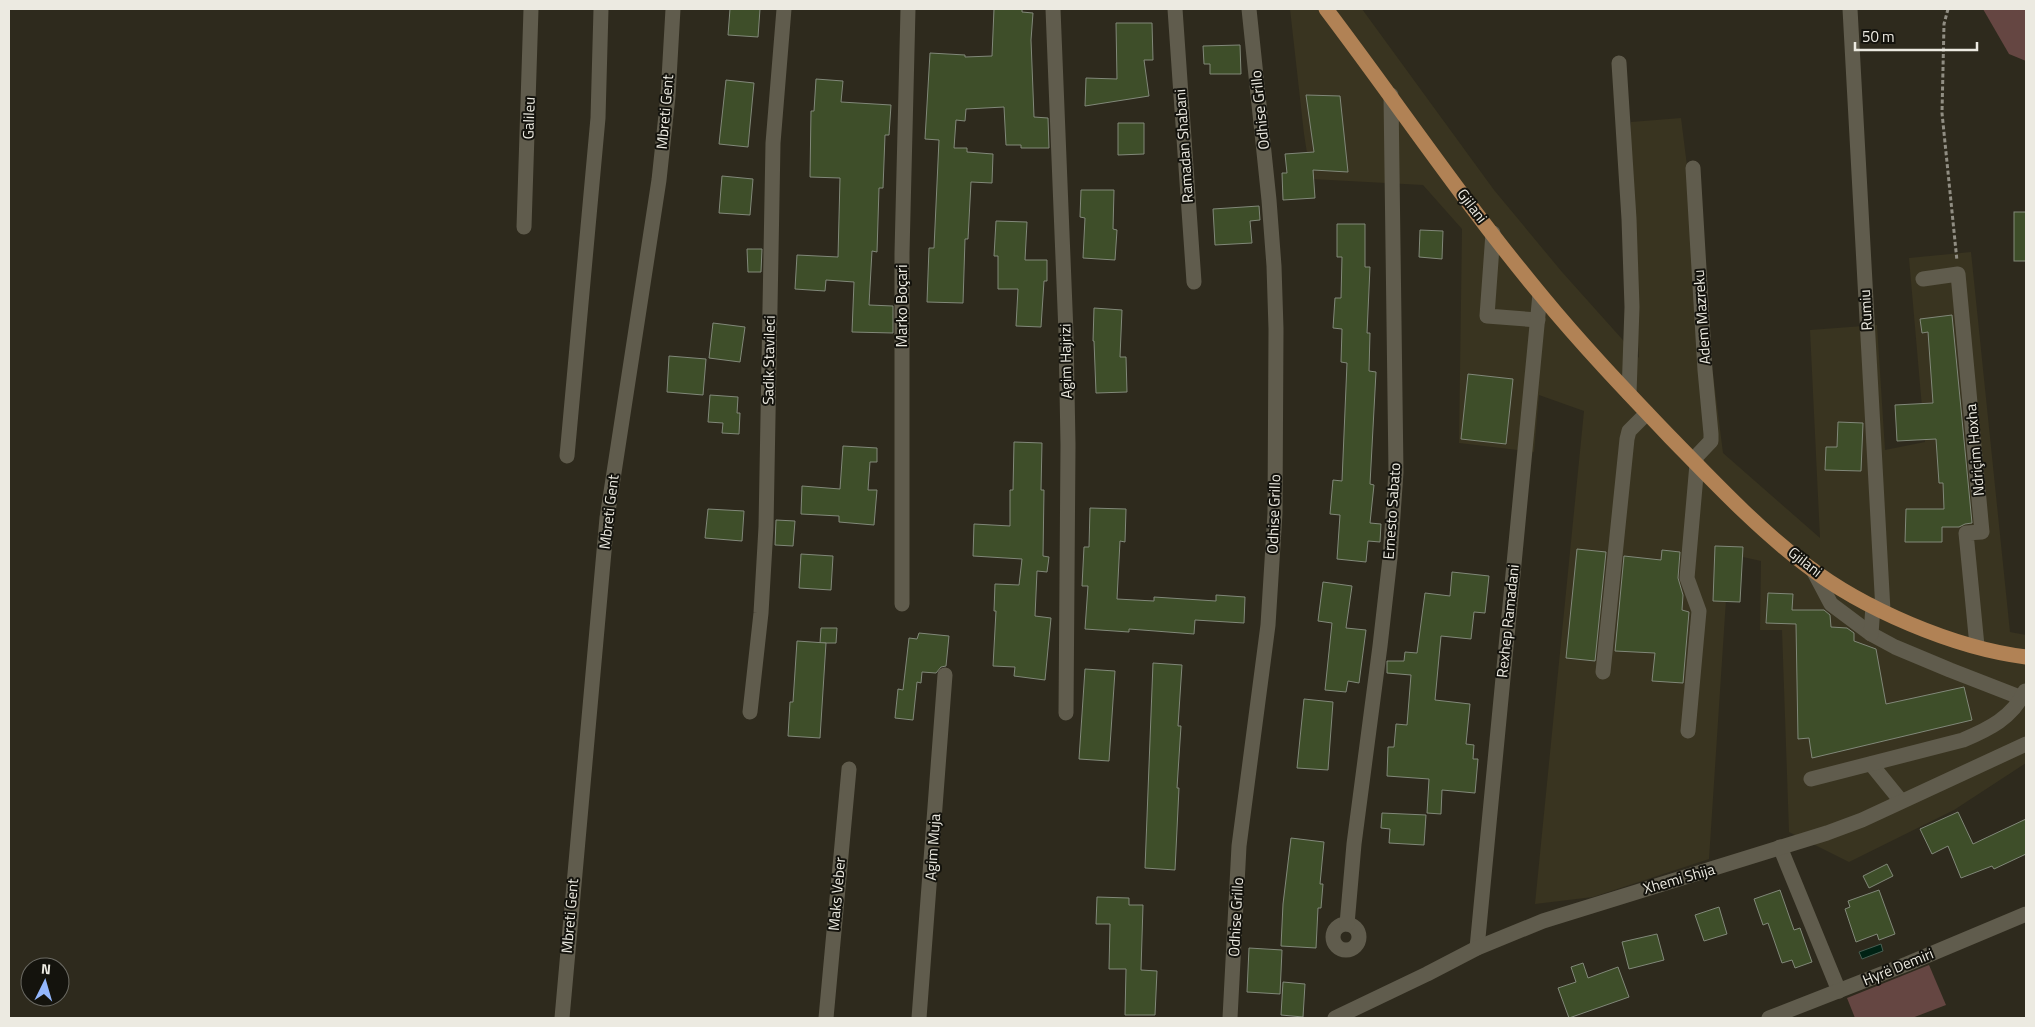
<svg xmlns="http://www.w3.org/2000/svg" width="2035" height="1027" font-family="'Titillium Web',sans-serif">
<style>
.built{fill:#393420}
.green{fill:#654642}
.water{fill:#002214;stroke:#475e52}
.building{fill:#3e4e29;stroke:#818879}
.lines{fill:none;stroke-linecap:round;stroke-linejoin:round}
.path{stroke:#918e83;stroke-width:3;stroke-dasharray:4 2.5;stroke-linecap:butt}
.minor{stroke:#605c4d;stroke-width:15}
.major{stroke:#b18255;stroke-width:15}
.labels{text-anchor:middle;stroke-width:4;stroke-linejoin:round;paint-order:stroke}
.street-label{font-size:15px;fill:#eceae1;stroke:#14130d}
</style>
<rect width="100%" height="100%" fill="#2e2a1d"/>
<polygon class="built" points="1290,9 1362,9 1494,190 1562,272 1639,358 1631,239 1631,122 1681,118 1723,453 1820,538 1810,330 1877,325 1885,450 1925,442 1909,258 1971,252 2010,632 2026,635 2026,763 1954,810 1849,862 1789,832 1782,630 1760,630 1761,561 1729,554 1709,859 1593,897 1535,904 1584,411 1539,395 1534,452 1459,443 1462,229 1423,185 1311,179 1304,134"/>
<g class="green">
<polygon points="1983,9 2026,9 2026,61 2009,54"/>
<polygon points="1929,965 1946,1005 1912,1018 1855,1018 1847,998"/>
</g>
<polygon class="water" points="1881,944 1883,951 1862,959 1859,952"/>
<g class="building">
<polygon points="730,9 760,9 758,37 728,35"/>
<polygon points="994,9 1022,9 1022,12 1033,13 1031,40 1034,117 1048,118 1049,148 1021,148 1021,145 1006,145 1004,107 966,109 965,121 956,120 954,148 967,148 967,152 993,154 992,183 971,182 968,239 965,239 963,303 927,302 929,248 934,248 939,140 925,139 930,53 965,55 965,57 992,56"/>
<polygon points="1116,23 1152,23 1153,60 1144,60 1149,96 1085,106 1086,78 1117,79"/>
<polygon points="1240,45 1241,74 1210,74 1210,64 1204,64 1203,46"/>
<polygon points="816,79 843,81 841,102 891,105 889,135 885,135 883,188 879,188 877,252 872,251 869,305 893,306 893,333 852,332 854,282 826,280 825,291 795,289 797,255 838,257 840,178 810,177 811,111 814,111"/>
<polygon points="726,80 754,83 748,147 719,144"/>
<polygon points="1306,95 1340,96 1348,172 1313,170 1315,198 1283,200 1282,173 1287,173 1285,154 1314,152"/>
<polygon points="1118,123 1144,123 1144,154 1118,155"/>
<polygon points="722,176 753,179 750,215 719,213"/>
<polygon points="1081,190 1114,190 1113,229 1117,230 1115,260 1083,258 1085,218 1080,217"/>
<polygon points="1259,206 1260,220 1250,221 1252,243 1215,245 1213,209"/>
<rect x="2014" y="212" width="12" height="49"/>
<polygon points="996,221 1027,222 1025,260 1047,260 1047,281 1044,281 1041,327 1016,326 1018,289 998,289 998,256 994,256"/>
<polygon points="1337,224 1365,224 1365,267 1370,267 1367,333 1370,333 1369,371 1376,372 1370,484 1374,485 1370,523 1381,524 1380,542 1368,541 1366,562 1337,559 1340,515 1330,514 1333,480 1342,481 1347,363 1341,362 1342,329 1333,328 1335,298 1341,298 1342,257 1337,257"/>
<polygon points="1420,230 1443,231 1442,259 1419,257"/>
<polygon points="747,249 762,249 761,272 748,272"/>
<polygon points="1094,308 1122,310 1120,357 1126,357 1127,392 1096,393 1094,341 1093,341"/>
<polygon points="1952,315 1972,523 1965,524 1959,527 1942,527 1942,542 1905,542 1906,509 1944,509 1943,483 1939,483 1936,439 1897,441 1895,405 1933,403 1928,332 1922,333 1920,319"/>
<polygon points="713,323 745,327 740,362 709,358"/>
<polygon points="669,356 706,359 703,395 667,392"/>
<polygon points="1468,374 1513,379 1506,444 1461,439"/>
<polygon points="710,395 738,397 737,413 740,413 739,434 722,433 723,423 708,422"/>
<polygon points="1838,422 1863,423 1861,471 1825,470 1826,447 1837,447"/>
<polygon points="1014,442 1042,443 1041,490 1044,490 1043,556 1049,557 1047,572 1037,571 1035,616 1051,618 1045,680 1014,676 1015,667 993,666 996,611 994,611 995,584 1019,585 1022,559 973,556 974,524 1010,526 1010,490 1013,490"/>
<polygon points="843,446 877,448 877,462 870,462 868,490 877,490 874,525 839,522 839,516 801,514 802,486 840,489"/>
<polygon points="1090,508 1126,509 1125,542 1120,541 1117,599 1154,601 1154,597 1216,601 1216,595 1245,597 1244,623 1195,620 1194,634 1129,629 1129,632 1085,629 1088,586 1082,586 1084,547 1089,547"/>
<polygon points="708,509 744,511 742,541 705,538"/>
<polygon points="776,520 795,521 793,546 775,545"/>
<polygon points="1715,546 1743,547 1740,602 1713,601"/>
<polygon points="1577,549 1606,552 1595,661 1566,658"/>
<polygon points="1662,550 1680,552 1678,578 1683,595 1682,610 1689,612 1683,683 1652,681 1655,653 1615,651 1624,556 1661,560"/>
<polygon points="801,554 833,556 831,590 799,588"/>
<polygon points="1452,572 1489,576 1485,613 1474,612 1471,639 1441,636 1435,700 1470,704 1466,744 1474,745 1473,759 1478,759 1475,793 1442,790 1441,814 1427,813 1429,779 1387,776 1388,747 1394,747 1396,724 1407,725 1411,675 1387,673 1387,661 1404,661 1405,652 1417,653 1425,593 1450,596"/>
<polygon points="1323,582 1352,586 1346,628 1366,630 1359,683 1348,681 1346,692 1325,690 1332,623 1318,621"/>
<polygon points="1768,593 1793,594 1792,610 1824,610 1830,615 1831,627 1847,628 1854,633 1854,641 1876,649 1886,704 1964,687 1972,720 1812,758 1809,738 1798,739 1796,624 1766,623"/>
<polygon points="821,628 837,628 836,643 820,643"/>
<polygon points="919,633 949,636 946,666 941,667 936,673 922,672 921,683 917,682 913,720 895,718 898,689 903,690 909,638 917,639"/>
<polygon points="797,641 826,643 820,738 788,736 790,702 793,702"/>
<polygon points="1153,663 1182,665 1178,726 1181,726 1177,788 1179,788 1175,870 1145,868"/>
<polygon points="1085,669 1115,671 1109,761 1079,759"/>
<polygon points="1304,699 1333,702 1328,770 1297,768"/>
<polygon points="1958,812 1973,844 2026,819 2026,854 1994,869 1992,866 1961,878 1948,846 1932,854 1920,829"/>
<polygon points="1382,813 1426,815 1424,845 1389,843 1390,829 1381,828"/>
<polygon points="1291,838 1324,842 1320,884 1323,884 1321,908 1318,908 1316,948 1281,946 1283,904"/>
<polygon points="1887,864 1893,876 1869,888 1863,876"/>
<polygon points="1780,890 1794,930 1800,928 1812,962 1795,968 1792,960 1782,963 1768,923 1763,925 1754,899"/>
<polygon points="1879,890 1895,934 1879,940 1877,934 1856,942 1845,909 1850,907 1848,901"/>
<polygon points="1097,897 1129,898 1129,905 1143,905 1141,970 1157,971 1155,1015 1125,1015 1126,969 1109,969 1110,924 1096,924"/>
<polygon points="1719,907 1727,934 1704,941 1695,915"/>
<polygon points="1657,934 1664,960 1629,969 1622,942"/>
<polygon points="1249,948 1282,950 1280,994 1247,992"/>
<polygon points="1583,963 1588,978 1618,967 1629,997 1569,1018 1558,988 1576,982 1571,967"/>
<polygon points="1283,982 1305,984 1303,1017 1281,1015"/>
</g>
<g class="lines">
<polyline class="path" points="1948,9 1944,24 1942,113 1957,261"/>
<g class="minor">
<polyline points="1053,9 1066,333 1068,445 1066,713"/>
<polyline points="1175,9 1194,282"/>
<polyline points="1850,9 1883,611"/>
<polyline points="1619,63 1629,219 1632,307 1629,394"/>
<polyline points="1693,168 1705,370 1711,434 1711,441 1693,460"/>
<polyline points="524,227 531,9"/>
<polyline points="1493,233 1487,316 1538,320"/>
<polyline points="1923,279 1958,274 1982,532 1966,533 1977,646"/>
<polyline points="567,456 598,118 601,9"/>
<polyline points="1813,570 1831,604 1871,634 1895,647 1950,670 2022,698"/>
<polyline points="902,604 902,253 908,9"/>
<polyline points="1871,634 1873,606"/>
<polyline points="1603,672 1627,439 1629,431 1647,413"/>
<polyline points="750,712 761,613 766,527 773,143 784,9"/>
<polyline points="1688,731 1699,611 1687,578 1697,464"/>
<polyline points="1871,764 1901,801"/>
<path d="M 1811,779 L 1963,740 C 1989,729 2012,718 2025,691"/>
<polyline points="1780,847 1839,991"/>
<circle cx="1346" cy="937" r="13"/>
<polyline points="1347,924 1354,844 1380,646 1390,558 1396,472 1391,95"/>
<polyline points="1477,948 1540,294"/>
<polyline points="562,1018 607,518 659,180 668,96 673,9"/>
<polyline points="826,1018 849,769"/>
<polyline points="919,1018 945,675"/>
<polyline points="1230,1018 1239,846 1268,625 1275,513 1276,329 1274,266 1269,200 1249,9"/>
<polyline points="1335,1018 1427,974 1477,948 1543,921 1827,833 1862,820 2026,744"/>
<polyline points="1769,1018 1907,964 2026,914"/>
</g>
<path class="major" d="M 1326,9 C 1398,104 1465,204 1541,295 C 1582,345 1626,391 1670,437 C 1713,481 1757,528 1806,565 C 1863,609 1954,648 2026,657"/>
</g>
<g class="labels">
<g class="street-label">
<text transform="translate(1260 110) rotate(-96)" y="5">Odhise Grillo</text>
<text transform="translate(665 112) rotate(-85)" y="5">Mbreti Gent</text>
<text transform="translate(529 118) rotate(-88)" y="5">Galileu</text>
<text transform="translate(1184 146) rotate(-94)" y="5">Ramadan Shabani</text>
<text transform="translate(1472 206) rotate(53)" y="5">Gjilani</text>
<text transform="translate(902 306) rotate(-90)" y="5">Marko Boçari</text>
<text transform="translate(1866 310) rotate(-93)" y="5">Rumiu</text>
<text transform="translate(1702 317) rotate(-94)" y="5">Adem Mazreku</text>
<text transform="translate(769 360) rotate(-89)" y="5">Sadik Stavileci</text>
<text transform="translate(1066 361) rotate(-91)" y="5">Agim Hajrizi</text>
<text transform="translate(1975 450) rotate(-95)" y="5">Ndriçim Hoxha</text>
<text transform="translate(1392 511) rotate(-86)" y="5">Ernesto Sabato</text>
<text transform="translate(609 512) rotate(-83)" y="5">Mbreti Gent</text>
<text transform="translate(1274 514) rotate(-88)" y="5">Odhise Grillo</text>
<text transform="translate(1805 562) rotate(38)" y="5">Gjilani</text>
<text transform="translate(1508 621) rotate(-84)" y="5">Rexhep Ramadani</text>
<text transform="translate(933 847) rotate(-86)" y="5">Agim Muja</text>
<text transform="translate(1679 879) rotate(-16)" y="5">Xhemi Shija</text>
<text transform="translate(837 894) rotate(-85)" y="5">Maks Veber</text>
<text transform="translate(570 916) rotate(-85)" y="5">Mbreti Gent</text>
<text transform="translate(1236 917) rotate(-87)" y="5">Odhise Grillo</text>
<text transform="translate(1898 967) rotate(-22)" y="5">Hyrë Demiri</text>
</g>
</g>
<rect width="2035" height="1027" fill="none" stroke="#eceae1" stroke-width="20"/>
<g transform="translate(45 982) rotate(5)"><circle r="24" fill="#14130d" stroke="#6a6962"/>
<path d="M0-4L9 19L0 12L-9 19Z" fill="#93b7fd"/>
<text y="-8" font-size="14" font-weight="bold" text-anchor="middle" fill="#eceae1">N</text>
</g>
<path d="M1855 42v8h122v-8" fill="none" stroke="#eceae1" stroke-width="2.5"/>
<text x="1862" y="42" font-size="15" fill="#eceae1" stroke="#14130d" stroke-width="4" paint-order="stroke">50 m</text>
</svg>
